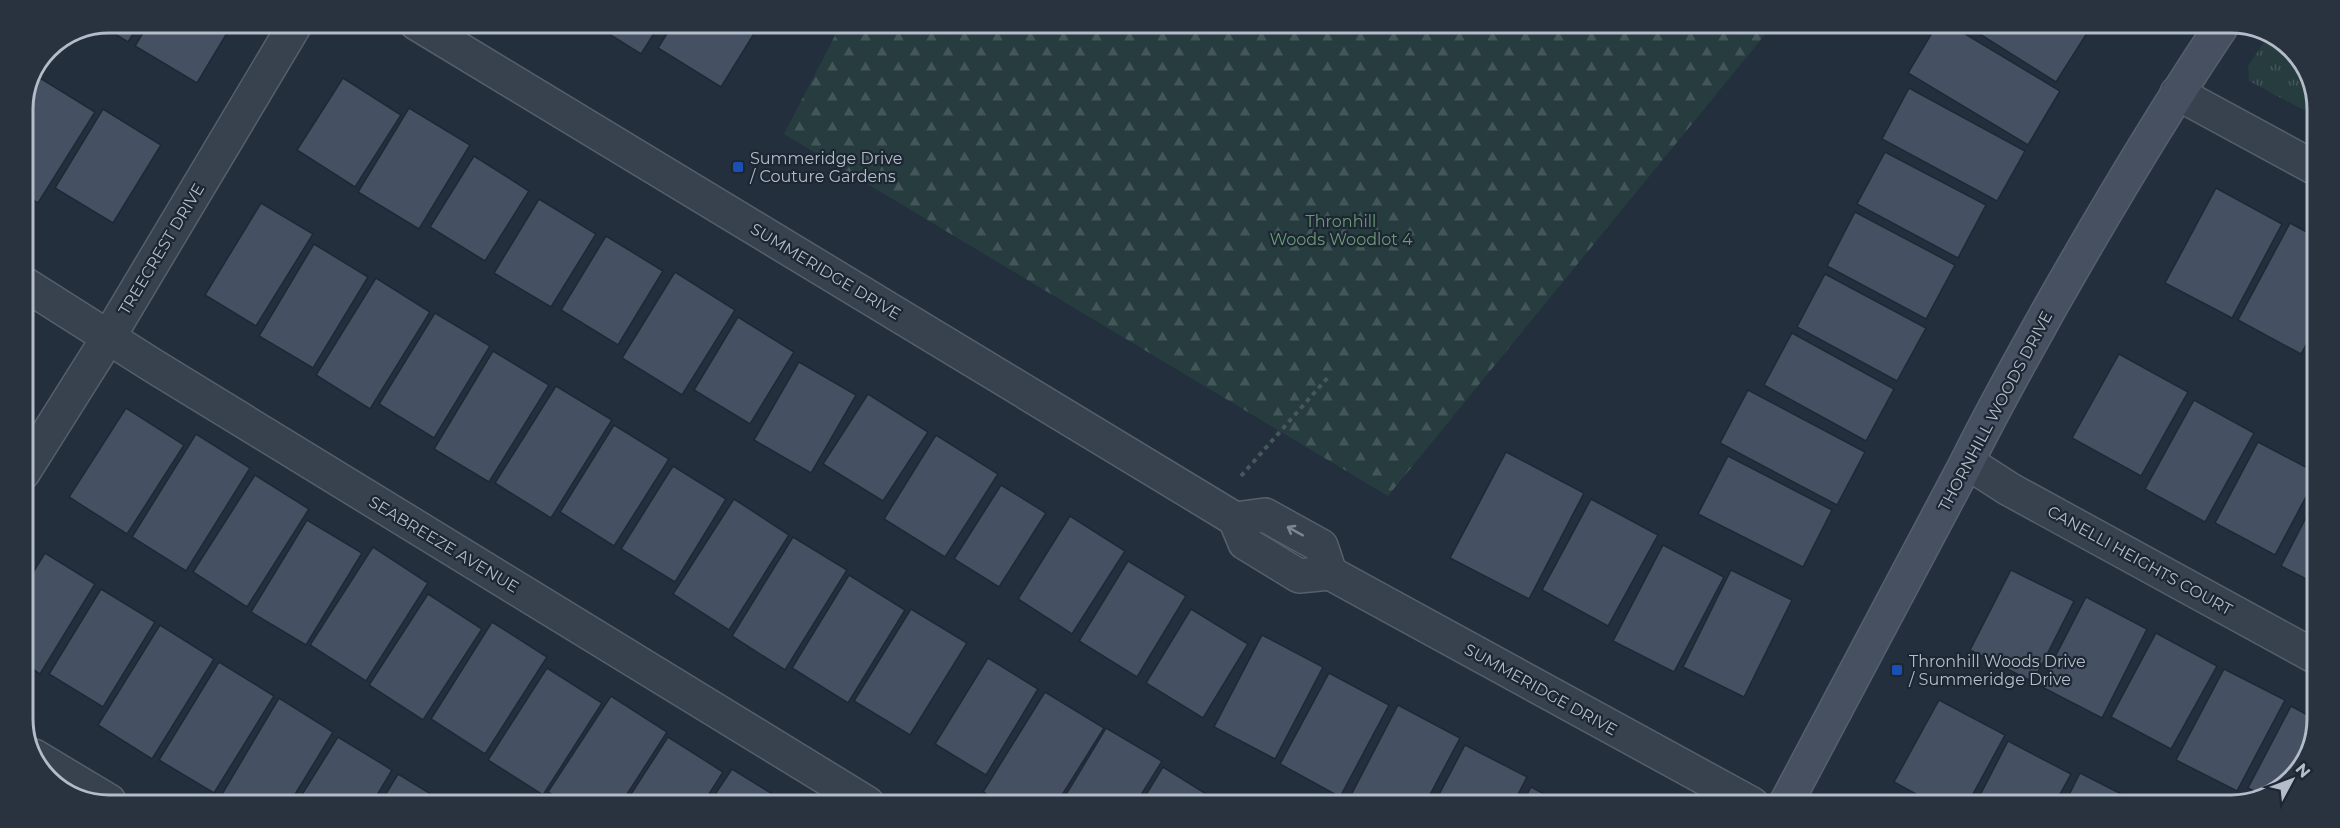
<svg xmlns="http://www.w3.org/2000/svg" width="2340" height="828" font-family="Montserrat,sans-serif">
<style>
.grass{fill:url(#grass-tufts)}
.forest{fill:url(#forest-firs)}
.building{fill:#455162;stroke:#1f2835;stroke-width:1.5}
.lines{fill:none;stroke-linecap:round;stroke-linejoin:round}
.street-casing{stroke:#565f6c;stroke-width:36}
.secondary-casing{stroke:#565f6c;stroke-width:36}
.path{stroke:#44595c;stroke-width:4;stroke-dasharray:4.5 4.5;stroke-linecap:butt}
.street{stroke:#38414e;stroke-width:33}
.secondary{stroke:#465061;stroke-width:33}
.oneway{stroke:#7c8592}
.transit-dot{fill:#1a4fb4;stroke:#1d2633;stroke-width:2}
.labels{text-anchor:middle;stroke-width:4.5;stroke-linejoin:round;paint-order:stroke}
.poi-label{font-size:16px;fill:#b4bcc9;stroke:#1d2633;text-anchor:start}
.park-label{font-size:16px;fill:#6b9a76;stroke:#1d2633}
.street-label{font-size:16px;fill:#b4bcc9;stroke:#1d2633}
.rim{fill:none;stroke:#b4bcc9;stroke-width:3}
</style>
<defs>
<pattern id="grass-tufts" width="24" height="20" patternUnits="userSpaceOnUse" patternTransform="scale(1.5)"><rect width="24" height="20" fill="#263c3f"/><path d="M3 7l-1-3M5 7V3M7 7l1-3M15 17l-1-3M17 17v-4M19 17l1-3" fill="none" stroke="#435659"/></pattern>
<pattern id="forest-firs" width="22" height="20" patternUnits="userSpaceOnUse" patternTransform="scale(1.5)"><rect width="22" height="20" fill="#263c3f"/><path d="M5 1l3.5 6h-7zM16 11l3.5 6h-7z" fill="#435659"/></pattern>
</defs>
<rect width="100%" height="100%" fill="#242f3e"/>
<polygon class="grass" points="2269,35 2299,56 2317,103 2317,117 2249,81 2248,66"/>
<polygon class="forest" points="841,24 1772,26 1388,496 784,134"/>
<g class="building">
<polygon points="109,23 140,23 128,42 102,26"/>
<polygon points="149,23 233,23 197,83 135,46"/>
<polygon points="593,24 660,24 641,54"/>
<polygon points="673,24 760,24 721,87 658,48"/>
<polygon points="1936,26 1952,26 2060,91 2028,145 1908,73"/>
<polygon points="1967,26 2083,27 2089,30 2056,82"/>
<polygon points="40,78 95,112 38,203 23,194 23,106"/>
<polygon points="343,78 401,115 355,187 297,150"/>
<polygon points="1909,88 2025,151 1997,201 1882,139"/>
<polygon points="409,108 470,145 419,229 358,192"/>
<polygon points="103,109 161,145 113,223 55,188"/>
<polygon points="1885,152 1986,205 1958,258 1857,204"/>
<polygon points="474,156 529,191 485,261 430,227"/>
<polygon points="2216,188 2282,224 2232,318 2165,283"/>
<polygon points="539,199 596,234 551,307 494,273"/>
<polygon points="261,203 313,234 256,326 205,295"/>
<polygon points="1855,212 1955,265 1926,319 1827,266"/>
<polygon points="2290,223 2316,237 2316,327 2301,354 2238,320"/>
<polygon points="606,236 663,271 618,345 561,310"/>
<polygon points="314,244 368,277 313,368 259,336"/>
<polygon points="675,272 735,310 682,395 622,358"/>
<polygon points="1825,274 1926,328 1897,381 1797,327"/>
<polygon points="376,278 430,312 370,409 316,375"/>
<polygon points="435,313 490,346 434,438 379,404"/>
<polygon points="738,317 794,352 750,424 694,390"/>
<polygon points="1792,333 1894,389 1866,441 1764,385"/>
<polygon points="493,351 549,385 489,482 434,449"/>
<polygon points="2119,354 2188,392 2141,476 2072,438"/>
<polygon points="799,362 856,395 811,473 754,440"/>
<polygon points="556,386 612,420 551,518 495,483"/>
<polygon points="1748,390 1865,452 1837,505 1720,443"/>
<polygon points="868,394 928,432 883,501 823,464"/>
<polygon points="2194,400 2254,433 2205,522 2145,489"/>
<polygon points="126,408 184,445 127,534 69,497"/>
<polygon points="614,425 669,459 614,546 560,512"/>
<polygon points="196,434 250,468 186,571 132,537"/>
<polygon points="936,435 998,474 945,557 884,519"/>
<polygon points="2258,442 2315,472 2315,480 2275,555 2215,523"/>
<polygon points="1506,452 1584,493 1529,599 1450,558"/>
<polygon points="1728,456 1832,510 1803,567 1698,514"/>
<polygon points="673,466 726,499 675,582 621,549"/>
<polygon points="255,475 309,509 247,607 193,572"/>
<polygon points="1001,485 1046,513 999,587 954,559"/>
<polygon points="734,499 789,535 729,630 673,594"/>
<polygon points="1591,499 1658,535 1608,626 1542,590"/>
<polygon points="2315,500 2314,583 2281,566"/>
<polygon points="1070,516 1125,551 1072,634 1018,599"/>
<polygon points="307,520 362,553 306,645 251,612"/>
<polygon points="793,537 847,570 785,670 732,636"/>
<polygon points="1663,545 1724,577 1674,672 1613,641"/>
<polygon points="373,547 428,583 366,681 310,645"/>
<polygon points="45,553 95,584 40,674 23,663 23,589"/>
<polygon points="1128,561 1186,596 1137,677 1079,641"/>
<polygon points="1731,570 1792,600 1744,697 1683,667"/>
<polygon points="2011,570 2074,601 2033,682 1970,650"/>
<polygon points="849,575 905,610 848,703 792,668"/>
<polygon points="101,589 155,622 103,707 49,674"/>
<polygon points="428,594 482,629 423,720 369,685"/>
<polygon points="2086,597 2147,629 2102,718 2040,686"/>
<polygon points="911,609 967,643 910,735 854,701"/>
<polygon points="1191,609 1248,644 1203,718 1146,683"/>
<polygon points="492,622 547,657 485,754 431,719"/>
<polygon points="160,625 214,659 152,759 98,725"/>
<polygon points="2156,633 2217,666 2171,749 2111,717"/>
<polygon points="1262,635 1323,667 1275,759 1214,727"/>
<polygon points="988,658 1038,689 986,775 935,744"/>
<polygon points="219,662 274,696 214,793 159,760"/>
<polygon points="547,668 602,703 543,795 488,760"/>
<polygon points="2224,669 2285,700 2237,791 2176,760"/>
<polygon points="1329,673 1389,705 1340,797 1280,764"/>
<polygon points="1045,692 1104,728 1057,803 1001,803 983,792"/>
<polygon points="611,696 667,732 622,802 564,802 548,792"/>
<polygon points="279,698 333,732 291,801 218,801"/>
<polygon points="1939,700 2005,735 1967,805 1936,805 1894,782"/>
<polygon points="1398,705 1460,738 1425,804 1354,804 1348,801"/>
<polygon points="2291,706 2313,718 2313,746 2283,788 2262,795 2248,788"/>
<polygon points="1106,728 1162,761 1136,803 1061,803"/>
<polygon points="338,737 392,770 373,802 298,801"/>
<polygon points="668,737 723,772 704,802 626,802"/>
<polygon points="2008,741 2071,774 2054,805 1975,805"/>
<polygon points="1465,745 1527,777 1513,804 1434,804"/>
<polygon points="1163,767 1219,802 1218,803 1141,803"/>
<polygon points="732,769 785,802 710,802"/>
<polygon points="2080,773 2141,804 2140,805 2064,805"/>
<polygon points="398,774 444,802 381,802"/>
<polygon points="1531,787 1563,804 1522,804"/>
</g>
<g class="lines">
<g class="street-casing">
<g id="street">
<polyline points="416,23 1235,519 1245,543 1299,576 1330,573 1752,804"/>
<polyline points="2177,93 2317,169"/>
<polyline points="23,283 152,365 867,803"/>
<polyline points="1967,462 2009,489 2314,656"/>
<polyline points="23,473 108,338 296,23"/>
<polyline points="1235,519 1265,515 1321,546 1330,573"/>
<polyline points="34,756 109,801"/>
</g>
</g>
<g class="secondary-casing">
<path id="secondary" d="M 1785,805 L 1967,462 C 1993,409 2022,358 2051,306 C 2105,211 2160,118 2221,27"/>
</g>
<polyline class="path" points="1241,476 1330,375"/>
<use href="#street" class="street"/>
<use href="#secondary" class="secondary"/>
</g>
<defs><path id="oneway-shaft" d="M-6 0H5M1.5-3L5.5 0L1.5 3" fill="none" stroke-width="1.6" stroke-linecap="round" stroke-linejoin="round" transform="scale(1.5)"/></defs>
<use class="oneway" href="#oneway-shaft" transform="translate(1295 531) rotate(-151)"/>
<g class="transit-dot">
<rect x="732" y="161" width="12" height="12" rx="3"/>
<rect x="1891" y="664" width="12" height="12" rx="3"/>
</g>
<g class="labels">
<g class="poi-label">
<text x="750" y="164">Summeridge Drive<tspan x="750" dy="18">/ Couture Gardens</tspan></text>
<text x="1909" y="667">Thronhill Woods Drive<tspan x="1909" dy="18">/ Summeridge Drive</tspan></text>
</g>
<g class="park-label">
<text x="1341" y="227">Thronhill<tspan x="1341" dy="18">Woods Woodlot 4</tspan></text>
</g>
<g class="street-label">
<text transform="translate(161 249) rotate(-59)" y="6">TREECREST DRIVE</text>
<text transform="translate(826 271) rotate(31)" y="6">SUMMERIDGE DRIVE</text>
<text transform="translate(1995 411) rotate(-62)" y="6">THORNHILL WOODS DRIVE</text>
<text transform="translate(444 544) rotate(31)" y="6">SEABREEZE AVENUE</text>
<text transform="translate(2140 560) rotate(29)" y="6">CANELLI HEIGHTS COURT</text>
<text transform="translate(1541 689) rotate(29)" y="6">SUMMERIDGE DRIVE</text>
</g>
</g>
<path d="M0 0H2340V828H0ZM109 33H2231A76 76 0 0 1 2307 109V719A76 76 0 0 1 2231 795H109A76 76 0 0 1 33 719V109A76 76 0 0 1 109 33Z" fill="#29323f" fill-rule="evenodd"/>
<path class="rim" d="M109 33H2231A76 76 0 0 1 2307 109V719A76 76 0 0 1 2231 795H109A76 76 0 0 1 33 719V109A76 76 0 0 1 109 33Z"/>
<g transform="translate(2292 780) rotate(49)" stroke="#1d2633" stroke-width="4.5" paint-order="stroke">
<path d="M0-4.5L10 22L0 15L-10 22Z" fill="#b4bcc9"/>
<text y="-9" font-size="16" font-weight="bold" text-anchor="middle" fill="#b4bcc9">N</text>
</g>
</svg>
